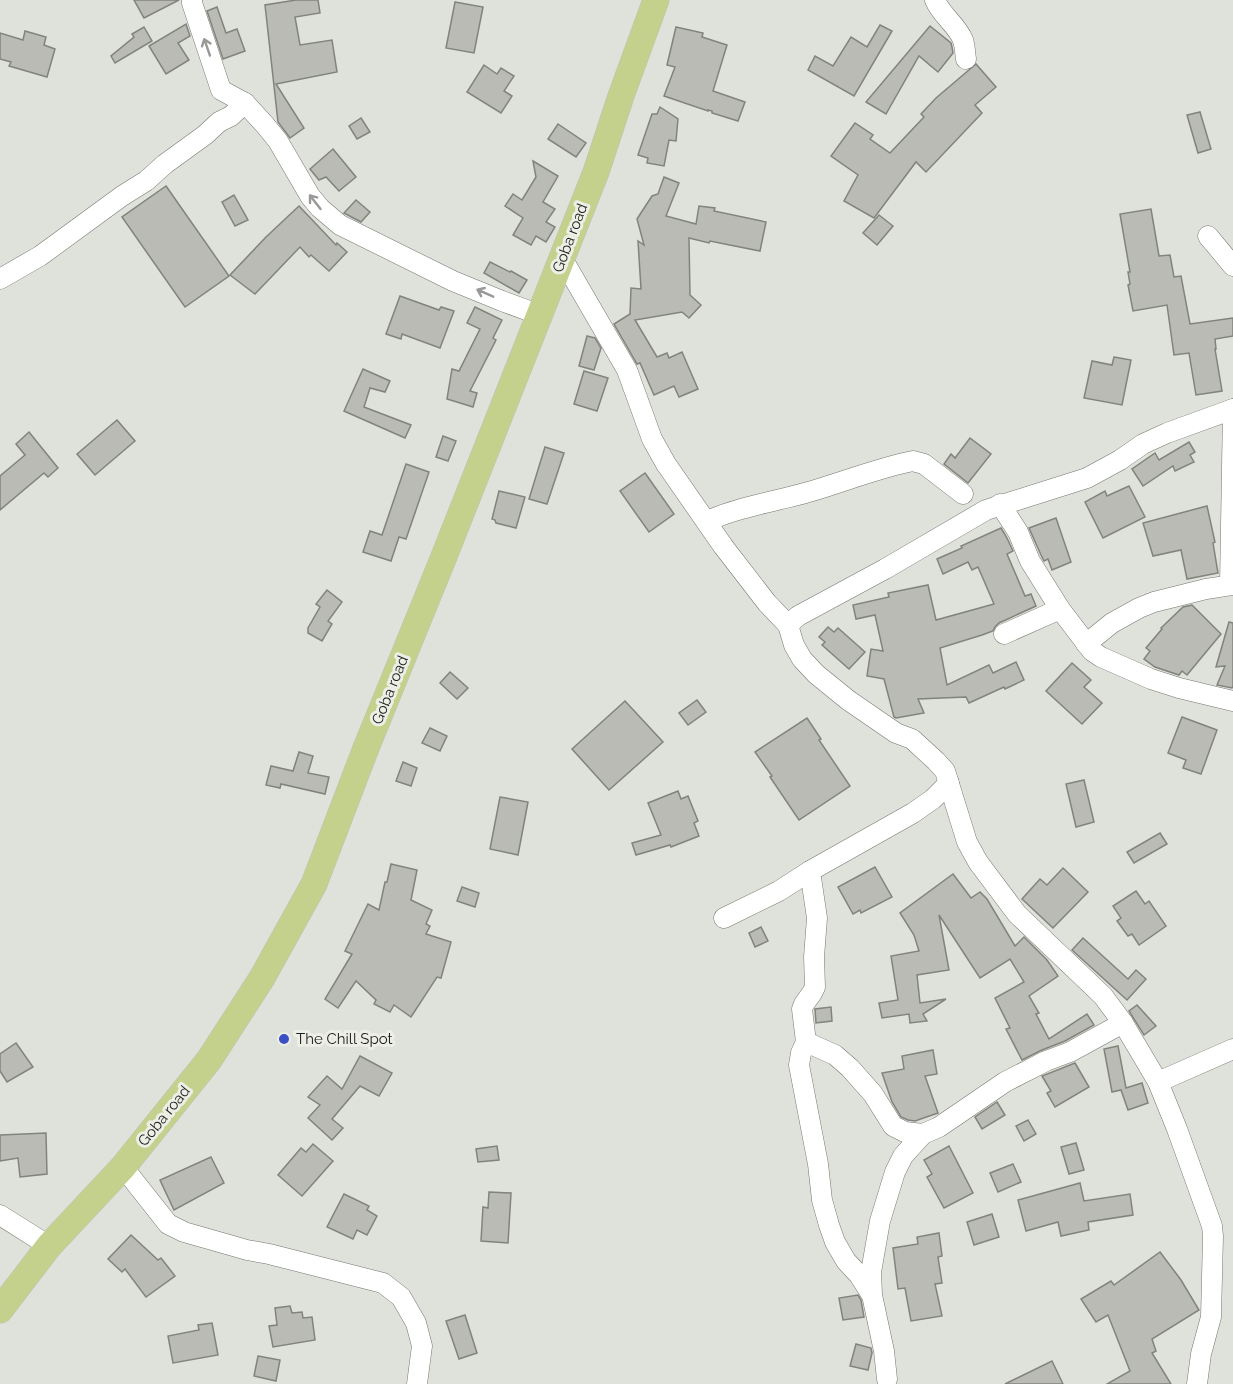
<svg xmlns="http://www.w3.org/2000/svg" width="1233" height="1384" font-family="Raleway,sans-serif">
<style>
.building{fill:#b9bbb4;stroke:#81847c;stroke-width:1.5}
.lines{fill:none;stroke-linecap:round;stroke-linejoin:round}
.minor-casing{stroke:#757770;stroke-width:21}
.major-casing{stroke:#bfc0bf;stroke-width:27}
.minor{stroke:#fff;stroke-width:20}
.major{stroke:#c3d18c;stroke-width:26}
.oneway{stroke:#999998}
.poi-dot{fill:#3b51c3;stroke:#edefe7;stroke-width:2}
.labels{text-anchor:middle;stroke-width:6;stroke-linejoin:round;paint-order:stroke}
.street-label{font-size:15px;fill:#1c1d1a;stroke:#edefe7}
.poi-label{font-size:15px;fill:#1c1d1a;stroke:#edefe7;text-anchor:start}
</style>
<rect width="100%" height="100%" fill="#dfe2da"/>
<g class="building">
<polygon points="134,0 179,0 144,18"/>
<polygon points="296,0 318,0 320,13 295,17 300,45 332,40 337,72 276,84 304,128 290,138 278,122 265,5"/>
<polygon points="455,2 483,7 474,53 446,48"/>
<polygon points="217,7 226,33 237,29 245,51 223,59 207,11"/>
<polygon points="186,24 190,36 178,43 189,60 166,74 149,46"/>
<polygon points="880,25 892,31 854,96 808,70 815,56 833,66 851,37 867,47"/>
<polygon points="930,26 951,43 952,47 953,53 938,72 919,56 886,114 866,102"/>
<polygon points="144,27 152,41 115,63 111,56 134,37 132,34"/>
<polygon points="676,27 703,33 702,37 727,45 713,91 745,102 738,121 712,113 712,111 708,110 708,111 664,96 675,67 667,65"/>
<polygon points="25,31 46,37 44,45 55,49 47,77 9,66 11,62 0,59 0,33 23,40"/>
<polygon points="976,64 996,87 975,105 982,113 926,172 916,162 874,218 844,201 858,175 831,156 855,123 873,135 870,139 890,153 924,117 921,114 936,98"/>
<polygon points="484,65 497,74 501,68 514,76 504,91 512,96 501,113 467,92"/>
<polygon points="660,107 678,119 676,141 669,140 664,166 647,163 648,158 638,155 652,114 657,114"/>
<polygon points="1200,112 1211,149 1198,153 1187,115"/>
<polygon points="361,118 370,132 357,139 349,126"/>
<polygon points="558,124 586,143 576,157 548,139"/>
<polygon points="333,149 356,177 339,191 326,177 319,180 310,169"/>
<polygon points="533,161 558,176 543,202 555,209 546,222 555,227 546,242 536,236 531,245 513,235 523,218 505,206 513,194 522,200 536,177"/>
<polygon points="664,177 679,183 666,216 696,224 699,206 715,208 714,211 766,222 760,251 710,241 709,243 689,238 690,295 701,305 689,318 682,312 635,320 657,357 667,353 669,358 682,352 698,389 679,397 674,386 654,395 640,363 637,364 614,324 630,314 631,288 641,289 638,241 644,245 637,219 652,196 658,194"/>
<polygon points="166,186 229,276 185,307 122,217"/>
<polygon points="234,195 248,220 235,226 222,202"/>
<polygon points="356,200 370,212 361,222 344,213"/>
<polygon points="299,206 336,245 337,243 347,252 329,271 311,255 309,257 300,247 255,294 230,275 266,237"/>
<polygon points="1151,209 1159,256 1170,255 1174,277 1181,276 1190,324 1233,318 1233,336 1215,339 1216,349 1215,349 1222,391 1196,395 1189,353 1174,355 1167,305 1133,311 1128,285 1130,284 1128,272 1130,272 1120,214"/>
<polygon points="879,215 893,226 877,245 863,233"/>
<polygon points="490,262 510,272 511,271 527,280 519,293 484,273"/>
<polygon points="400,296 439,310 441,307 454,311 440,348 402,334 401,339 386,334"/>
<polygon points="475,307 502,320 493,338 496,340 470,391 477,393 473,407 447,399 452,369 459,371 480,329 467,323"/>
<polygon points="587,336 595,338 601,348 594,370 579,366"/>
<polygon points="1114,357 1131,360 1122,405 1084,398 1092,361 1112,365"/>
<polygon points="363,369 390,381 385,392 370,388 364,407 411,425 405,438 344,411"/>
<polygon points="584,371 608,378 597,411 574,404"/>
<polygon points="117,420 135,441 95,475 77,454"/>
<polygon points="29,432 58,468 48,477 44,473 0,510 0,476 25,455 16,444"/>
<polygon points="443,436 456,441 448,461 436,457"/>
<polygon points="970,438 991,454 968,483 944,464 951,454 955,458"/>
<polygon points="1189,442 1195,452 1190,455 1194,462 1175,471 1173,466 1143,486 1132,469 1155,453 1159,460"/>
<polygon points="545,447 564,453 547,504 529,499"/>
<polygon points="406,464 429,472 406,539 399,537 391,561 363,552 370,531 382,535"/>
<polygon points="645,473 674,514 649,532 620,491"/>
<polygon points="1129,486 1145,517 1103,538 1085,502 1105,491 1107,496"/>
<polygon points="499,491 525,497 516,528 496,523 495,520 492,519"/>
<polygon points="1207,506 1215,542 1213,543 1218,573 1187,579 1181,550 1153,556 1143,523"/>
<polygon points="1056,518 1071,562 1052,570 1048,559 1044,561 1041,555 1029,528"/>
<polygon points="1001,528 1007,538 1013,551 1007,554 1025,596 1031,594 1036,606 999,623 995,627 993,631 982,635 940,648 947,685 989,665 993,673 1016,662 1024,680 1005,689 1004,687 969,703 966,697 918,699 924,713 896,718 894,717 884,679 867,676 871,649 883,651 875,615 856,619 853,605 889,597 888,593 928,585 936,620 994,604 978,567 972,570 968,562 943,574 937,559 962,548 961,546"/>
<polygon points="327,590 342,602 328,621 332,624 322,641 308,633 308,628 320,607 316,604"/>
<polygon points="1192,605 1221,634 1187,675 1182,671 1179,675 1155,667 1144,659 1150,651 1146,648 1162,629 1161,628 1183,607"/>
<polygon points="1229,622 1233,623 1233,686 1232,688 1217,685 1225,666 1216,667"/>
<polygon points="828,627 834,632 838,628 865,652 849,669 822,645 825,642 819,637"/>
<polygon points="1072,663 1091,680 1084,687 1102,703 1082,724 1046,691"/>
<polygon points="450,672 468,688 457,699 440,683"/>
<polygon points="697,700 706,712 688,725 679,713"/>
<polygon points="625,701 663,742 609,790 572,749"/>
<polygon points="1182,717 1217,730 1201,774 1183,768 1186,760 1168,753"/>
<polygon points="807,718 821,739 819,740 850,786 799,820 770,777 772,776 755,752"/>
<polygon points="430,728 447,736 440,751 422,743"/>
<polygon points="299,752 313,756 308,773 329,777 325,794 281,784 280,788 266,785 271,766 293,771"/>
<polygon points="403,762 417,768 411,786 396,781"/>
<polygon points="1084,780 1094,822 1076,827 1066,784"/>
<polygon points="678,791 681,799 688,796 698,821 694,823 699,836 671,847 670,845 636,855 632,843 661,835 648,803"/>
<polygon points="500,797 528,802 518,855 490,849"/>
<polygon points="1160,833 1167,844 1134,863 1127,852"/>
<polygon points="391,864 417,870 411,900 432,910 426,924 430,926 426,934 451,942 441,978 437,977 411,1017 394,1005 390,1012 374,1004 376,1000 356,981 338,1008 325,999 352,954 345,951 368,904 379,910 385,882 387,882"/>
<polygon points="875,867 892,897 861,913 860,910 853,914 838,887"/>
<polygon points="1063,868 1088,892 1053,928 1022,899 1040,879 1047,885"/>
<polygon points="953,874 971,898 980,892 987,899 1015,946 1024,937 1047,960 1058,976 1029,996 1039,1013 1036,1014 1049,1039 1087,1014 1094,1025 1065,1041 1042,1050 1022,1060 1006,1029 1010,1028 995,998 1024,982 1010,959 980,978 939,915 949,970 917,975 920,1003 946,999 923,1014 927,1021 910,1023 909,1014 882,1018 879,1003 898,1000 891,956 919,951 914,935 900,913"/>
<polygon points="462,887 479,893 475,907 457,901"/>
<polygon points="1136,891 1145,904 1149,901 1166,926 1139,945 1132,934 1128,936 1117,921 1121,918 1113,906"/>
<polygon points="761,927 768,941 755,947 749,933"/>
<polygon points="1083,938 1128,979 1136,970 1146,979 1127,1000 1072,950"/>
<polygon points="1137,1005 1156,1026 1144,1035 1129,1011"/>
<polygon points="831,1007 832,1021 816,1023 815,1009"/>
<polygon points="16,1043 33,1067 7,1082 0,1071 0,1054"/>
<polygon points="1118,1046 1126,1088 1142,1083 1148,1103 1128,1110 1121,1090 1112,1092 1104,1049"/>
<polygon points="933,1050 937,1074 925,1076 938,1113 915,1121 908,1120 901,1117 892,1102 882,1073 904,1069 902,1056"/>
<polygon points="360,1056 392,1073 379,1096 360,1086 332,1119 343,1128 332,1140 308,1118 320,1105 308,1097 327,1076 342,1089"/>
<polygon points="1075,1063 1089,1087 1055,1107 1047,1093 1051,1091 1042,1076"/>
<polygon points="997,1102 1005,1115 982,1129 975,1117"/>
<polygon points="1028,1120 1036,1134 1024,1141 1016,1126"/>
<polygon points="46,1133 47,1174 20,1177 18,1158 0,1161 0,1135"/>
<polygon points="1076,1143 1084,1170 1069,1174 1061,1147"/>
<polygon points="313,1144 333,1161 302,1196 278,1175 301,1148 306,1152"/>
<polygon points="497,1146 499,1160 478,1162 476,1149"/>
<polygon points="949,1146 973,1193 944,1208 927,1177 932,1174 924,1160"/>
<polygon points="211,1157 224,1183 174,1210 160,1180"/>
<polygon points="1013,1164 1021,1182 998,1192 990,1173"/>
<polygon points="1080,1183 1084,1201 1130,1194 1133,1215 1088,1222 1089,1230 1061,1236 1058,1222 1026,1231 1018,1200"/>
<polygon points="489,1192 511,1193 508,1243 481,1241 483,1207 488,1208"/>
<polygon points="344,1194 369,1206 367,1210 377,1216 367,1235 357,1230 353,1239 327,1227"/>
<polygon points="992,1214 999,1237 974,1245 967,1222"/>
<polygon points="939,1233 942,1256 938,1257 942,1283 935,1284 942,1316 911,1321 905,1288 898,1289 893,1248 918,1244 917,1237"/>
<polygon points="131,1235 158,1260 161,1258 175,1276 146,1297 125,1269 122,1272 108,1259"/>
<polygon points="1160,1252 1181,1280 1199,1310 1152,1339 1156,1351 1152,1353 1171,1384 1107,1384 1130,1371 1108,1315 1096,1322 1081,1299 1111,1281 1114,1285"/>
<polygon points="858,1295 861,1300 864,1317 843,1320 839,1298"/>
<polygon points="290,1306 292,1313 302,1312 303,1318 312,1317 315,1340 273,1347 269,1326 277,1325 275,1308"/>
<polygon points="465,1315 477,1353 459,1359 446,1321"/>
<polygon points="212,1323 218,1355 173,1363 168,1336 199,1330 198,1325"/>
<polygon points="856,1344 871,1348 872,1353 868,1370 850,1366"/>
<polygon points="258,1356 280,1360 276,1381 254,1376"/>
<polygon points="1052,1361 1063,1384 1005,1384"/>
</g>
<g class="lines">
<g class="minor-casing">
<g id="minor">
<polyline points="192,0 192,3 221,90 245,103 265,125 278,141 310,196 320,208 340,225 453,281 502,301 540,315"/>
<path d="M 935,0 C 941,15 957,25 963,40 C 965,46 965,53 966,59"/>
<polyline points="1208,236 1233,266"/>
<polyline points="562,258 627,370 652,439 666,464 723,546 767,603 788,625 794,645 802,659 816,674 848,700 896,733 912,739 936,761 945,771 967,842 978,862 1017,914 1103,996 1123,1023 1158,1082 1177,1129 1212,1226 1213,1236 1211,1317 1201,1354 1197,1384"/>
<polyline points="0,279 40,256 122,196 146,181 165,164 205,135 219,122 231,116 245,103"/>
<polyline points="1000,504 1018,532 1030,561 1060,609 1092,651 1101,657 1151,679 1179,688 1233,701"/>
<path d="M 707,521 C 739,507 772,502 805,493 C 841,483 877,468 913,461 L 924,464 L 963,494"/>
<polyline points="1230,585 1233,409"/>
<polyline points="788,625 798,616 885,569 986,510 1087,478 1120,460 1143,444 1167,433 1233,409"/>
<polyline points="1004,634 1060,609"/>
<polyline points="1086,644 1112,623 1139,608 1154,602 1206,589 1233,585"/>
<polyline points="810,871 817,918 814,957 815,987 812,993 804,1004 802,1009 806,1042 801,1053 799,1065 818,1164 822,1200 829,1225 835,1242 846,1261 859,1275 871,1294"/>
<polyline points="724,918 779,891 810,871 913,813 933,799 949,783"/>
<polyline points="806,1042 835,1055 850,1068 873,1094 893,1126 905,1132 923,1134"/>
<polyline points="1158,1082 1233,1049"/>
<polyline points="123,1167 168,1224 184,1232 247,1250 269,1254 383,1283 401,1297 416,1323 422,1346 417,1384"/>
<polyline points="0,1215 49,1246"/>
<polyline points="887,1379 884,1351 872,1295 871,1272 880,1221 895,1172 903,1156 923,1134 939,1127 1005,1082 1046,1061 1070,1052 1123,1023"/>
</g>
</g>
<g class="major-casing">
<polyline id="major" points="0,1310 49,1246 123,1167 209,1060 262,978 314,884 366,748 443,559 596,172 621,96 656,0"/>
</g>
<use href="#minor" class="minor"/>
<use href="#major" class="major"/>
</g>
<defs><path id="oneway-shaft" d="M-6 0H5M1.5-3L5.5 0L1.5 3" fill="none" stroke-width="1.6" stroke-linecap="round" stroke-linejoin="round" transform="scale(1.5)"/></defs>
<g class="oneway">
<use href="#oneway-shaft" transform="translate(207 47) rotate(-109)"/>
<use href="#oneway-shaft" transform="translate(315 202) rotate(-128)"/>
<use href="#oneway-shaft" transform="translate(485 293) rotate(-156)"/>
</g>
<circle class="poi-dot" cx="284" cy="1039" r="6"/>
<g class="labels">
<g class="street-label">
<text transform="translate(570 238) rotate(-69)" y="5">Goba road</text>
<text transform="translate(390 690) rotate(-68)" y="5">Goba road</text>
<text transform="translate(164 1116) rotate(-51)" y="5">Goba road</text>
</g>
<g class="poi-label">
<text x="296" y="1044">The Chill Spot</text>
</g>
</g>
</svg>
